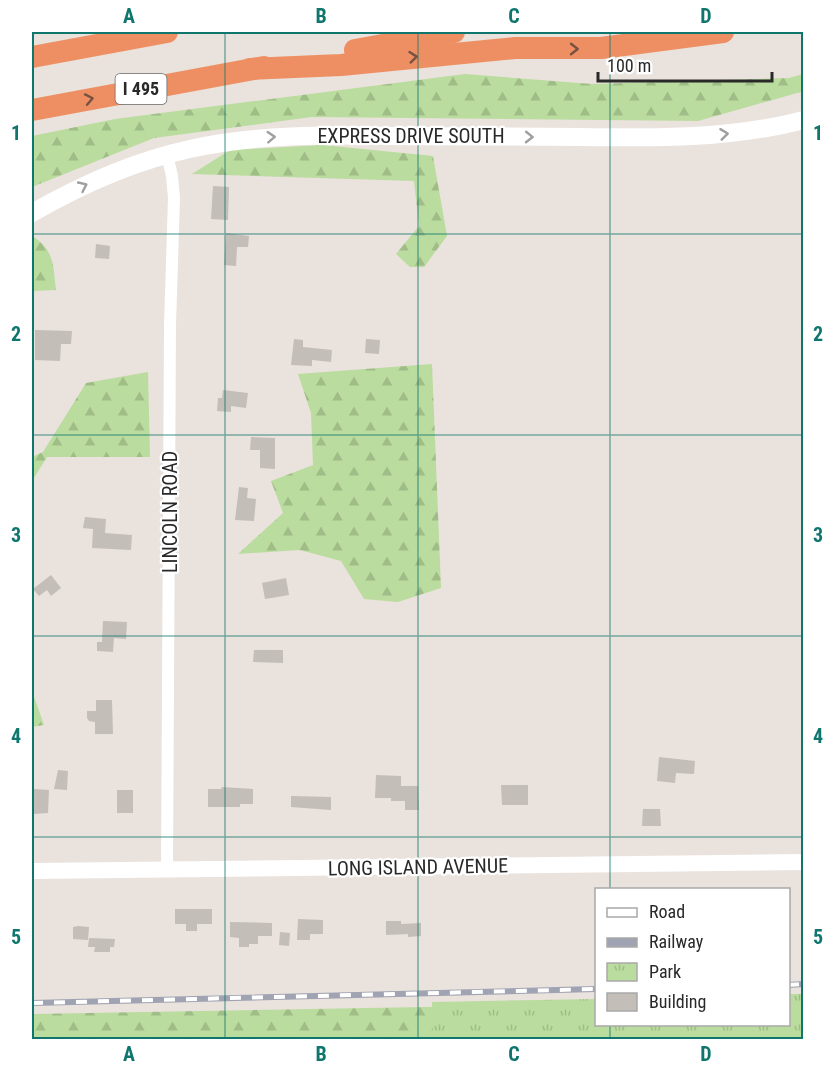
<svg xmlns="http://www.w3.org/2000/svg" width="835" height="1071" font-family="'Roboto Condensed',sans-serif">
<style>
.forest{fill:url(#forest-firs)}
.park{fill:url(#park-tufts)}
.building{fill:#c3beb8}
.lines{fill:none;stroke-linecap:round;stroke-linejoin:round}
.minor{stroke:#fff;stroke-width:12}
.tertiary{stroke:#fff;stroke-width:16}
.secondary{stroke:#fff;stroke-width:18}
.motorway{stroke:#ee8f63;stroke-width:22}
.rail-casing{stroke:#a0a4b2;stroke-width:6}
.rail{stroke:#fff;stroke-width:4;stroke-dasharray:11;stroke-linecap:butt}
.oneway{stroke:#785240}
.oneway2{stroke:#9f9f9f}
.grid{fill:none;stroke:#0f766e;stroke-width:1.5;stroke-opacity:0.55}
.labels{text-anchor:middle;stroke-width:4.5;stroke-linejoin:round;paint-order:stroke}
.shield{fill:#fff;stroke:#696969;stroke-width:1.5}
.shield-label{font-size:18px;font-weight:bold;fill:#292929}
.street-label{font-size:20px;fill:#292929;stroke:#fff}
.neatline{fill:none;stroke:#0f766e;stroke-width:2}
.grid-label{font-size:20px;text-anchor:middle;font-weight:bold;fill:#0f766e}
</style>
<defs>
<pattern id="forest-firs" width="22" height="20" patternUnits="userSpaceOnUse" patternTransform="scale(1.5)"><rect width="22" height="20" fill="#badc9e"/><path d="M5 1l3.5 6h-7zM16 11l3.5 6h-7z" fill="#a0bd88"/></pattern>
<pattern id="park-tufts" width="24" height="20" patternUnits="userSpaceOnUse" patternTransform="scale(1.5)"><rect width="24" height="20" fill="#badc9e"/><path d="M3 7l-1-3M5 7V3M7 7l1-3M15 17l-1-3M17 17v-4M19 17l1-3" fill="none" stroke="#a0bd88"/></pattern>
</defs>
<rect width="100%" height="100%" fill="#eae2dc"/>
<g class="forest">
<polygon points="465,74 592,84 789,78 803,74 804,91 698,121 312,117 154,138 32,187 32,136 115,119"/>
<polygon points="323,145 433,156 447,236 424,267 410,267 396,254 419,226 414,181 192,174 230,150"/>
<path d="M 34,237 C 55,252 53,266 56,290 L 32,291 L 32,239 Z"/>
<polygon points="432,364 441,588 398,602 364,599 341,561 300,550 238,554 283,513 271,481 313,465 311,413 298,374"/>
<polygon points="148,372 150,457 47,457 32,481 32,457 43,452 86,383"/>
<polygon points="32,691 44,725 32,727"/>
<polygon points="596,1004 470,1040 32,1039 32,1014"/>
</g>
<polygon class="park" points="789,994 803,994 803,1039 433,1039 432,1002 596,999 596,1024 788,1024"/>
<g class="building">
<polygon points="213,186 229,187 228,220 211,219"/>
<polygon points="226,233 249,236 248,247 237,247 236,266 224,265"/>
<polygon points="96,244 110,246 109,259 95,258"/>
<polygon points="35,330 72,331 71,344 61,344 60,361 35,360"/>
<polygon points="294,339 303,340 303,347 332,350 331,362 312,360 312,366 291,365"/>
<polygon points="366,339 380,340 379,354 365,353"/>
<polygon points="223,390 248,393 246,408 231,406 231,412 217,411 218,398 222,398"/>
<polygon points="251,437 275,438 275,469 260,468 260,450 250,450"/>
<polygon points="239,487 248,488 247,498 256,499 254,521 235,520"/>
<polygon points="85,517 106,519 105,533 132,535 131,550 92,548 93,529 83,528"/>
<polygon points="51,575 61,588 51,596 47,590 39,596 33,589"/>
<polygon points="286,578 289,595 265,599 262,583"/>
<polygon points="103,621 127,622 126,639 114,638 113,652 97,651 97,642 102,642"/>
<polygon points="254,650 283,650 283,663 253,662"/>
<polygon points="96,700 112,700 113,734 95,734 95,722 89,721 87,718 87,711 96,711"/>
<polygon points="659,757 695,761 694,774 676,773 675,783 657,781"/>
<polygon points="58,770 68,771 67,790 54,789"/>
<polygon points="376,775 401,776 401,786 418,786 419,810 405,810 405,801 391,801 391,798 375,798"/>
<polygon points="501,785 528,785 528,805 502,805"/>
<polygon points="222,787 253,789 253,804 240,804 240,807 208,807 208,789 221,789"/>
<polygon points="34,789 49,790 48,813 33,814"/>
<rect x="117" y="790" width="16" height="23"/>
<polygon points="291,796 331,797 331,810 291,807"/>
<polygon points="643,809 660,809 661,826 642,826"/>
<polygon points="175,909 212,909 212,924 197,924 197,931 186,931 186,924 175,924"/>
<polygon points="298,919 323,920 323,934 310,934 310,940 297,940"/>
<polygon points="386,921 401,921 401,924 421,923 421,936 408,937 408,934 386,935"/>
<polygon points="230,922 272,923 272,936 258,936 258,944 249,944 249,947 239,947 239,938 230,937"/>
<polygon points="78,926 89,927 88,940 73,939 73,927"/>
<polygon points="280,932 290,933 289,946 279,945"/>
<polygon points="89,938 115,939 114,947 110,947 110,952 94,952 95,947 88,947"/>
</g>
<g class="lines">
<polyline class="minor" points="167,155 172,176 174,198 170,325 167,870"/>
<polyline class="tertiary" points="32,871 804,862"/>
<path class="secondary" d="M 32,213 C 81,185 134,161 190,149 C 257,134 325,135 393,136 C 456,136 520,137 583,137 C 657,138 731,139 804,120"/>
<g class="motorway">
<polyline points="355,50 454,32"/>
<polyline points="32,57 167,32"/>
<polyline points="250,69 341,65 515,48 601,48 723,32"/>
<polyline points="32,110 264,67"/>
</g>
<g class="rail-casing">
<g id="rail">
<polyline points="788,985 804,984"/>
<polyline points="32,1003 596,989"/>
</g>
</g>
<use href="#rail" class="rail"/>
</g>
<defs><path id="oneway-chevron" d="M-2-3.5L2.5 0L-2 3.5" fill="none" stroke-width="1.6" stroke-linecap="round" stroke-linejoin="round" transform="scale(1.5)"/></defs>
<g class="oneway">
<use href="#oneway-chevron" transform="translate(574 49)"/>
<use href="#oneway-chevron" transform="translate(413 57) rotate(-6)"/>
<use href="#oneway-chevron" transform="translate(89 99) rotate(-11)"/>
</g>
<g class="oneway2">
<use href="#oneway-chevron" transform="translate(724 134) rotate(-7)"/>
<use href="#oneway-chevron" transform="translate(271 137) rotate(-3)"/>
<use href="#oneway-chevron" transform="translate(529 137) rotate(1)"/>
<use href="#oneway-chevron" transform="translate(83 186) rotate(-25)"/>
</g>
<path class="grid" d="M 225,32 L 225,1040M 418,32 L 418,1040M 610,32 L 610,890M 32,234 L 804,234M 32,435 L 804,435M 32,636 L 804,636M 32,837 L 804,837M 610,1024 L 610,1040"/>
<g class="labels">
<rect class="shield" x="115.5" y="74" width="51" height="30" rx="4.5"/>
<g class="shield-label">
<text x="141" y="95">I 495</text>
</g>
<g class="street-label">
<text x="411" y="143">EXPRESS DRIVE SOUTH</text>
<text transform="translate(170 512) rotate(-90)" y="7">LINCOLN ROAD</text>
<text transform="translate(418 867) rotate(-1)" y="7">LONG ISLAND AVENUE</text>
</g>
</g>
<rect width="835" height="1071" fill="none" stroke="#ffffff" stroke-width="66"/>
<rect x="595" y="888" width="195" height="138" fill="#ffffff" stroke="#a9a9a9" stroke-width="1.5"/>
<rect x="607" y="908" width="30" height="9" fill="#ffffff" stroke="#a9a9a9" stroke-width="1.5"/>
<text x="649" y="918" font-size="18" fill="#292929">Road</text>
<rect x="607" y="938" width="30" height="9" fill="#a0a4b2" stroke="#a9a9a9" stroke-width="1.5"/>
<text x="649" y="948" font-size="18" fill="#292929">Railway</text>
<rect x="607" y="963" width="30" height="18" fill="url(#park-tufts)" stroke="#a9a9a9" stroke-width="1.5"/>
<text x="649" y="978" font-size="18" fill="#292929">Park</text>
<rect x="607" y="993" width="30" height="18" fill="#c3beb8" stroke="#a9a9a9" stroke-width="1.5"/>
<text x="649" y="1008" font-size="18" fill="#292929">Building</text>
<path d="M598 72v9h174v-9" fill="none" stroke="#292929" stroke-width="3"/>
<text x="607" y="72" font-size="18" fill="#292929" stroke="#ffffff" stroke-width="4.5" paint-order="stroke">100 m</text>
<rect x="33" y="33" width="769" height="1005" class="neatline"/>
<g class="grid-label">
<text x="129" y="23">A</text>
<text x="321" y="23">B</text>
<text x="514" y="23">C</text>
<text x="706" y="23">D</text>
<text x="16" y="140">1</text>
<text x="818" y="140">1</text>
<text x="16" y="341">2</text>
<text x="818" y="341">2</text>
<text x="16" y="542">3</text>
<text x="818" y="542">3</text>
<text x="16" y="743">4</text>
<text x="818" y="743">4</text>
<text x="16" y="944">5</text>
<text x="818" y="944">5</text>
<text x="129" y="1061">A</text>
<text x="321" y="1061">B</text>
<text x="514" y="1061">C</text>
<text x="706" y="1061">D</text>
</g>
</svg>
